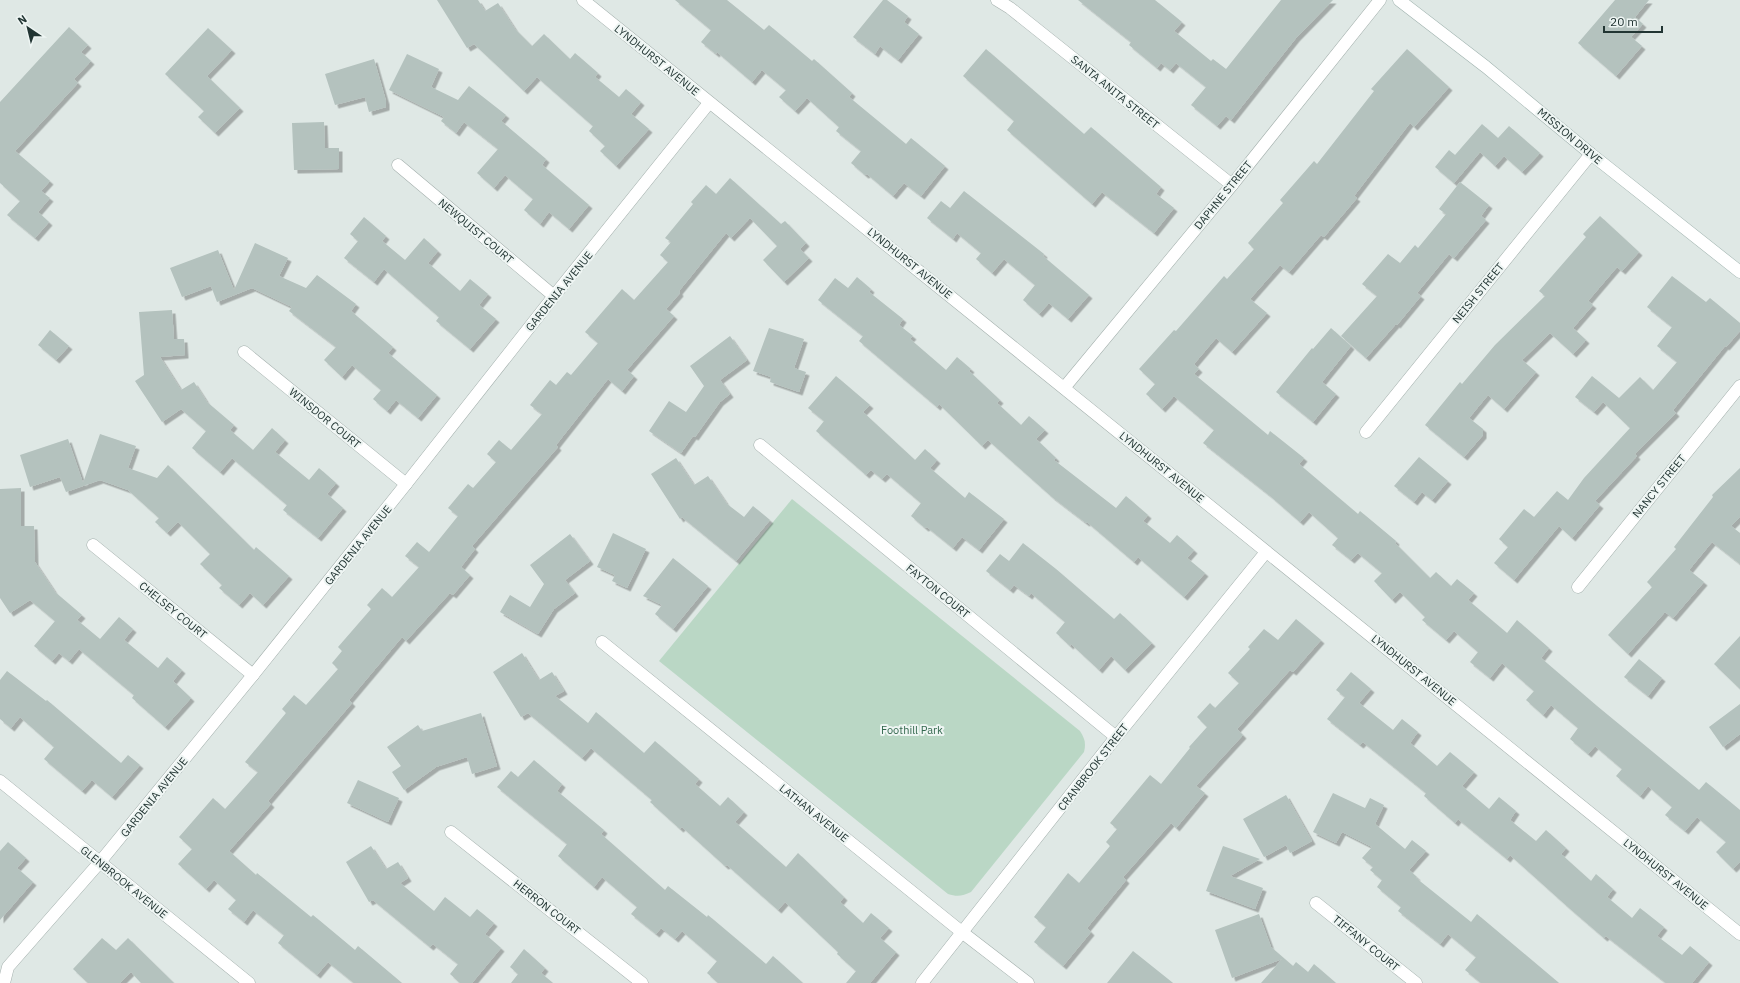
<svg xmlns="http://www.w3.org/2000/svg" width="1740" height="983" font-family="'IBM Plex Sans',sans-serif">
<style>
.green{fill:#bad7c5}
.building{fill:#b4c2be;filter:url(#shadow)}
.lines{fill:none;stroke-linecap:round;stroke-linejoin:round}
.street-casing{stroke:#a3afac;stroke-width:13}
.secondary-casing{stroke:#9fb2ae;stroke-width:13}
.street{stroke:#fff;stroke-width:12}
.secondary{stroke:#fff;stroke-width:12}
.labels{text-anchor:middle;stroke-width:4;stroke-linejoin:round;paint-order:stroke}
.street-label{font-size:11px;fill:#223533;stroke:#eef5f3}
.park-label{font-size:11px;fill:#32674d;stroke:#eef5f3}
</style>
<defs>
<filter id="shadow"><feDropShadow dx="3.5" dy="3.5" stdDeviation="0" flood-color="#0004"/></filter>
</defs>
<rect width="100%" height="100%" fill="#dfe8e5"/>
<path class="green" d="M 792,499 L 1080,731 C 1085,739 1086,743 1084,752 L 971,892 C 963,896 957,897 948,894 L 659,661 Z"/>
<g class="building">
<polygon points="437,0 478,0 485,11 498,3 515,29 532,46 544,34 570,59 575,53 598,73 595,77 619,97 626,89 641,102 631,114 649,129 616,166 600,151 605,146 589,131 593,126 537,77 524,91 474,44 467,48"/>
<polygon points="675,0 727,0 764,30 769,25 812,61 814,59 852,93 849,97 906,144 911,138 945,166 921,196 904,183 893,196 867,174 865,175 851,163 861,151 836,131 839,127 807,98 795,111 779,97 786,90 762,70 752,82 717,52 716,54 701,42 711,30"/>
<polygon points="883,0 887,0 908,16 904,22 919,34 898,60 880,46 875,54 853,37"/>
<polygon points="1078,0 1155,0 1182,22 1174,31 1211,61 1213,59 1226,69 1281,0 1333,0 1296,38 1231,120 1226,116 1217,126 1191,105 1206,87 1176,63 1170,70 1161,63 1157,68 1129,45 1131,42"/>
<polygon points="1615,0 1649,0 1635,17 1643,24 1631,37 1642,46 1616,76 1578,43"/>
<polygon points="69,27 88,45 81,52 91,61 74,79 78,83 15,151 50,181 41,191 50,198 38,212 49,222 35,238 7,215 20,201 0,183 0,102"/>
<polygon points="208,28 232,50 207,76 240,108 215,133 198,117 204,111 165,74"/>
<polygon points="986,49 1084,134 1091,127 1161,187 1156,194 1174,208 1154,233 1102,192 1092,204 1007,130 1014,121 963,76"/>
<polygon points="1407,49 1449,87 1414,127 1410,123 1354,196 1357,198 1324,237 1321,235 1289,272 1280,265 1250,299 1267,313 1232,352 1216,338 1194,364 1199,369 1194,374 1268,435 1270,431 1304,458 1299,464 1358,514 1360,511 1396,541 1395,543 1430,578 1436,572 1451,586 1457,579 1474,593 1468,600 1507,633 1517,620 1549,648 1541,658 1597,706 1699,790 1706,782 1740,810 1740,862 1733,869 1716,852 1726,842 1697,817 1685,831 1665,815 1672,807 1648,786 1640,796 1616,776 1622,769 1595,746 1588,754 1570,739 1578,728 1551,705 1543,715 1526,700 1534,691 1502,663 1490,678 1470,662 1478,652 1454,631 1446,640 1422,620 1425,617 1400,592 1392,600 1374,581 1382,573 1358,553 1351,560 1332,545 1338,538 1309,512 1300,522 1269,495 1203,443 1214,430 1174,396 1162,409 1146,394 1155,384 1139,369 1174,330 1176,331 1224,276 1227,279 1254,249 1248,243 1283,203 1280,200 1314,161 1317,164 1374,91 1371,89"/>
<polygon points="407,54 439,69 431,87 458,100 469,86 506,115 501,121 546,159 542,165 589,205 569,229 549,212 540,224 524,210 533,199 505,175 494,188 477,173 498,149 464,122 456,133 441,121 444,117 389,90"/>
<polygon points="374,59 386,101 386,107 369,112 365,97 335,105 325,74"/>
<polygon points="324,122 325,148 339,148 339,169 294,170 292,123"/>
<polygon points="1482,124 1498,138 1509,126 1540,153 1522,172 1504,156 1495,166 1480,152 1454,183 1435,167 1449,150 1455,155"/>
<polygon points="730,178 781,224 785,221 806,243 800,249 809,258 784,282 763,260 777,246 750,218 731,238 726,233 679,291 680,293 666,309 674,316 627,370 634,376 622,391 608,379 556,445 558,447 472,546 475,549 461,567 470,575 453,595 450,593 406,641 402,637 349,700 352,703 268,801 271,804 229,851 256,875 257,873 311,917 313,915 355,950 358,946 402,983 354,983 328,962 317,975 278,943 284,935 253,910 244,922 228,909 236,900 214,880 206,889 178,864 192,849 179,837 213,798 225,809 258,772 245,762 286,713 282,709 294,695 306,705 338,669 332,663 342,651 338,647 371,609 367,605 382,588 392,597 419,567 405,556 417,542 429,552 458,516 448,508 468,484 473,488 496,462 487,454 499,440 511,450 542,414 530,405 550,380 556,385 567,372 571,375 598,343 585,332 622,289 634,300 668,262 660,255 671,242 665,238 693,204 691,202 706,185 716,194"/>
<polygon points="1460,182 1489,205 1481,216 1486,220 1454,258 1449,254 1417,293 1421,296 1397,325 1396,324 1366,358 1341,336 1377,296 1362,284 1388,254 1400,263 1415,245 1418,248 1446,214 1439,209"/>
<polygon points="964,191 1044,254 1043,256 1089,295 1068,319 1049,303 1039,314 1023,300 1035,285 1004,259 992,273 976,259 981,253 957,233 953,239 927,218 941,201 950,208"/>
<polygon points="1600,216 1639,252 1622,271 1617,267 1588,301 1593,305 1573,328 1586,340 1573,354 1550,333 1522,360 1536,372 1504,409 1488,395 1469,418 1483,429 1483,435 1464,457 1425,425 1460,382 1462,384 1495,345 1545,296 1539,291 1586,237 1583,234"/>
<polygon points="364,217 386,236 382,241 405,260 424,238 438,251 428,263 460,291 470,279 488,294 479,305 496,319 470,349 436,321 439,317 384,269 374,282 344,258 358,241 350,234"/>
<polygon points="255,243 288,258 279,276 306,288 317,275 356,304 351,311 393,347 388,353 437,395 418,418 396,400 387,411 373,399 381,390 352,365 342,377 324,360 336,347 289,311 292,307 252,288 217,302 211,286 182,297 170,268 218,250 234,290"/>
<polygon points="1672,276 1706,302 1710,298 1740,323 1740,331 1726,347 1725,346 1673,410 1676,413 1635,454 1637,456 1595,501 1600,505 1572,538 1559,526 1514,580 1494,563 1508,547 1499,539 1524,509 1534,517 1557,491 1568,500 1584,478 1630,428 1603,402 1594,412 1575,397 1592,376 1619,398 1640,377 1653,390 1677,362 1657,346 1672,327 1647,307"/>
<polygon points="857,277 871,289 869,292 903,319 899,325 913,336 910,339 946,370 957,357 971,369 969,371 1000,400 997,403 1021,425 1029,416 1045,430 1036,439 1056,458 1054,460 1116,508 1126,496 1148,515 1143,521 1170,543 1177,535 1194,550 1187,558 1205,573 1184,597 1138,557 1134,562 1087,522 1086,523 1052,497 988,440 982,446 939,404 937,407 859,341 863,336 818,300 835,278 848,288"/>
<polygon points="172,310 174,339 184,339 185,355 160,357 181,390 194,382 207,402 234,425 230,430 253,450 272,428 285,440 275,452 309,480 319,468 336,483 327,494 343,508 318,538 283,510 287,505 232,458 220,472 192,448 206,431 181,409 162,422 135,381 144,375 139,312"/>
<polygon points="769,328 804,339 794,368 806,372 799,392 770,382 771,377 753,371"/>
<polygon points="1331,328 1351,346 1322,382 1336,394 1313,422 1276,392 1312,348 1313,349"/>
<polygon points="50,330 69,346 56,360 38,345"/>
<polygon points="730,336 747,360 720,380 730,394 720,402 695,437 693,436 681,453 649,431 669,401 686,412 704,386 690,366"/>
<polygon points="836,376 870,405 863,412 915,460 925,449 937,460 930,468 965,498 969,492 1004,519 979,550 962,537 953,548 927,527 925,528 911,516 921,503 887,474 882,479 871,470 866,475 816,431 824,421 808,408"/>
<polygon points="100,434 136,446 128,468 157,478 168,465 254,550 256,547 289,576 263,605 250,593 239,605 219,588 222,585 200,564 210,554 178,522 167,533 155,522 159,518 128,490 100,480 66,492 60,477 30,487 20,455 68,439 83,483"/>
<polygon points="1419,457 1448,481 1432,500 1422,492 1414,502 1394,486"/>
<polygon points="676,458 694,485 708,476 727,504 744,517 753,506 770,520 736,561 682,517 680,519 651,474"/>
<polygon points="1740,468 1740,517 1731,526 1740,533 1740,564 1712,542 1689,570 1704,582 1673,618 1665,612 1628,654 1608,635 1652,587 1647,582 1676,549 1674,547 1713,497 1712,495"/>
<polygon points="21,488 21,526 34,526 35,562 55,592 82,615 77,620 100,639 119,617 133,629 124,640 158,668 167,657 182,670 173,681 191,698 165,727 132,698 134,695 79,649 69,661 59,653 52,661 34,646 55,621 30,600 10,613 0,598 0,489"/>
<polygon points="613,533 646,549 627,588 612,581 615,575 597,567"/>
<polygon points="570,534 590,561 565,580 575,593 554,609 538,634 500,612 510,595 530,607 544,584 530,565"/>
<polygon points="1023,543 1056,569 1114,619 1120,613 1152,643 1125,670 1111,656 1099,670 1071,644 1070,646 1056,633 1065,622 1031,593 1029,596 1014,585 1010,590 986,571 1000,554 1009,561"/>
<polygon points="673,558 708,586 673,629 655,614 662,605 643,596"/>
<polygon points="1296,619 1321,640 1293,672 1290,670 1237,729 1243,735 1196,786 1205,793 1176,828 1171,823 1123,877 1126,880 1087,928 1091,932 1063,966 1034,942 1046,927 1034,917 1068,873 1079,883 1110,846 1106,842 1117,829 1110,823 1150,775 1161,784 1190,748 1189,747 1207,727 1197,717 1210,703 1215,708 1239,683 1228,673 1250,649 1248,647 1264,629 1278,640"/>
<polygon points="1740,636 1740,689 1714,664"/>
<polygon points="522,653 539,680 552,672 564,691 555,696 588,723 596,712 644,753 655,741 699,779 695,784 720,806 728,797 744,812 735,822 786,867 798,853 844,897 840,902 863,923 871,913 889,928 880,938 896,952 870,983 846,983 856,971 837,954 838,952 785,902 778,910 727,865 725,866 682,827 680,829 650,802 652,800 591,748 582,758 528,713 521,717 493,672"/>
<polygon points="1639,659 1662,678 1648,696 1624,677"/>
<polygon points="7,671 46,701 47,700 121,763 128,755 140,765 112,797 92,780 82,791 44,759 54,747 20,717 11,728 0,719 0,680"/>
<polygon points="1351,672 1371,689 1359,703 1393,730 1402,719 1418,732 1410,743 1437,766 1450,752 1474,772 1462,786 1489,809 1499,797 1516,811 1510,820 1536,841 1546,830 1566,848 1561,854 1591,881 1596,874 1613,889 1607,897 1632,918 1640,908 1664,927 1657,936 1682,955 1690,946 1709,962 1692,983 1666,983 1606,936 1604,938 1568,907 1510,855 1507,859 1458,819 1455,823 1424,796 1426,793 1363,742 1360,745 1327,719 1345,697 1336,690"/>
<polygon points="1740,704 1740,734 1723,747 1709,727"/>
<polygon points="481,713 497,766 472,774 467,757 436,767 404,790 392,772 401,766 387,747 418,725 422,731"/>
<polygon points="534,760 562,784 557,791 604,830 601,834 665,890 668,886 707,917 708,915 766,964 773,956 803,983 718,983 707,973 717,961 682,931 675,939 661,928 656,934 631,914 637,907 602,877 594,887 558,856 567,844 497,787 511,771 518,777"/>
<polygon points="358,780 399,798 388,822 347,803"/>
<polygon points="1333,793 1365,808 1370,798 1384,805 1375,824 1405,849 1412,840 1426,851 1409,870 1417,877 1416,878 1471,922 1477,914 1559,983 1481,983 1465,970 1476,957 1448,934 1440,944 1398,911 1401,907 1377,887 1382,880 1370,870 1373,867 1362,858 1372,847 1342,832 1336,843 1313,832"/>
<polygon points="1286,795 1312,841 1290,853 1286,845 1264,857 1243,819"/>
<polygon points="8,842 26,858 17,868 33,882 0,920 0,851"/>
<polygon points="371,846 386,869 398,862 408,878 400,883 434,911 445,897 470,917 477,909 494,923 485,934 501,948 472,983 460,983 450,974 458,964 433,944 430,947 373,900 369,902 346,862"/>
<polygon points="1223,846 1260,859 1230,876 1263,888 1255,909 1206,891"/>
<polygon points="1259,914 1271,947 1293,966 1296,962 1308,972 1314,964 1336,983 1261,983 1282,959 1232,978 1215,930"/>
<polygon points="102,938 116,950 128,938 174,983 141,983 131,972 120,983 88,983 73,969"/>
<polygon points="524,949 545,968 541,973 553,983 511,983 518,974 510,967"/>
<polygon points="1133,951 1173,983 1107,983"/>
</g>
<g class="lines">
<g class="street-casing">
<g id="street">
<polyline points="583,0 1740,934"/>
<polyline points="997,0 1010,8 1232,185"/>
<polyline points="398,165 554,296"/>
<polyline points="244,352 406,484"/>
<polyline points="1064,388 1232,185 1380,0"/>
<polyline points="1366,432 1591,154"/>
<polyline points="760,445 1116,737"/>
<polyline points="93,545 253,675"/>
<polyline points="1578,587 1740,386"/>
<polyline points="602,642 963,933 1028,983"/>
<polyline points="0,781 249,983"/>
<polyline points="451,832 642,983"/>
<polyline points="1316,903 1416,983"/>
<polyline points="4,983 8,967 100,862 253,675 406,484 554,296 709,103"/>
<polyline points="922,983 1116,737 1266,552"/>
</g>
</g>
<g class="secondary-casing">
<polyline id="secondary" points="1399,0 1486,67 1591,154 1740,272"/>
</g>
<use href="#street" class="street"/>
<use href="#secondary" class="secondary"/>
</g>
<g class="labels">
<g class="street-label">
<text transform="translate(657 60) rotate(39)" y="4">LYNDHURST AVENUE</text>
<text transform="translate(1115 92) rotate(39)" y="4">SANTA ANITA STREET</text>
<text transform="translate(1570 136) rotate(40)" y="4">MISSION DRIVE</text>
<text transform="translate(1223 195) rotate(-51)" y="4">DAPHNE STREET</text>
<text transform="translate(476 231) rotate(40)" y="4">NEWQUIST COURT</text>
<text transform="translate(910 263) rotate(39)" y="4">LYNDHURST AVENUE</text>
<text transform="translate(559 291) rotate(-51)" y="4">GARDENIA AVENUE</text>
<text transform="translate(1478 293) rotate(-51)" y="4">NEISH STREET</text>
<text transform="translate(325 418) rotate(39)" y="4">WINSDOR COURT</text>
<text transform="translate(1162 467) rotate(39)" y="4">LYNDHURST AVENUE</text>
<text transform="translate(1659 486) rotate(-51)" y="4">NANCY STREET</text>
<text transform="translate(358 545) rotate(-51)" y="4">GARDENIA AVENUE</text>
<text transform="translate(938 591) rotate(39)" y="4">FAYTON COURT</text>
<text transform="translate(173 610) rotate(39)" y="4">CHELSEY COURT</text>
<text transform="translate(1414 670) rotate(39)" y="4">LYNDHURST AVENUE</text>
<text transform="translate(1093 767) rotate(-52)" y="4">CRANBROOK STREET</text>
<text transform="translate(154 797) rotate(-51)" y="4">GARDENIA AVENUE</text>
<text transform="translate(814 813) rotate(39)" y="4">LATHAN AVENUE</text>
<text transform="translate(1666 874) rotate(39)" y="4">LYNDHURST AVENUE</text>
<text transform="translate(124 882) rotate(39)" y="4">GLENBROOK AVENUE</text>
<text transform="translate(547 907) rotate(38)" y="4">HERRON COURT</text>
<text transform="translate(1366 943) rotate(39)" y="4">TIFFANY COURT</text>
</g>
<g class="park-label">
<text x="912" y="734">Foothill Park</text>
</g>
</g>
<g transform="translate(28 28) rotate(325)" stroke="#eef5f3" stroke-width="3" paint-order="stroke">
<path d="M0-3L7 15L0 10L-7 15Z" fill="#223533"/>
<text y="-6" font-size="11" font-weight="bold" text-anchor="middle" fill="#223533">N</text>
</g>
<path d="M1604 26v6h58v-6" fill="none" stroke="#223533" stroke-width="2"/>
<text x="1610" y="26" font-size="12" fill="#223533" stroke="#eef5f3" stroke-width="3" paint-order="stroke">20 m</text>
</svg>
